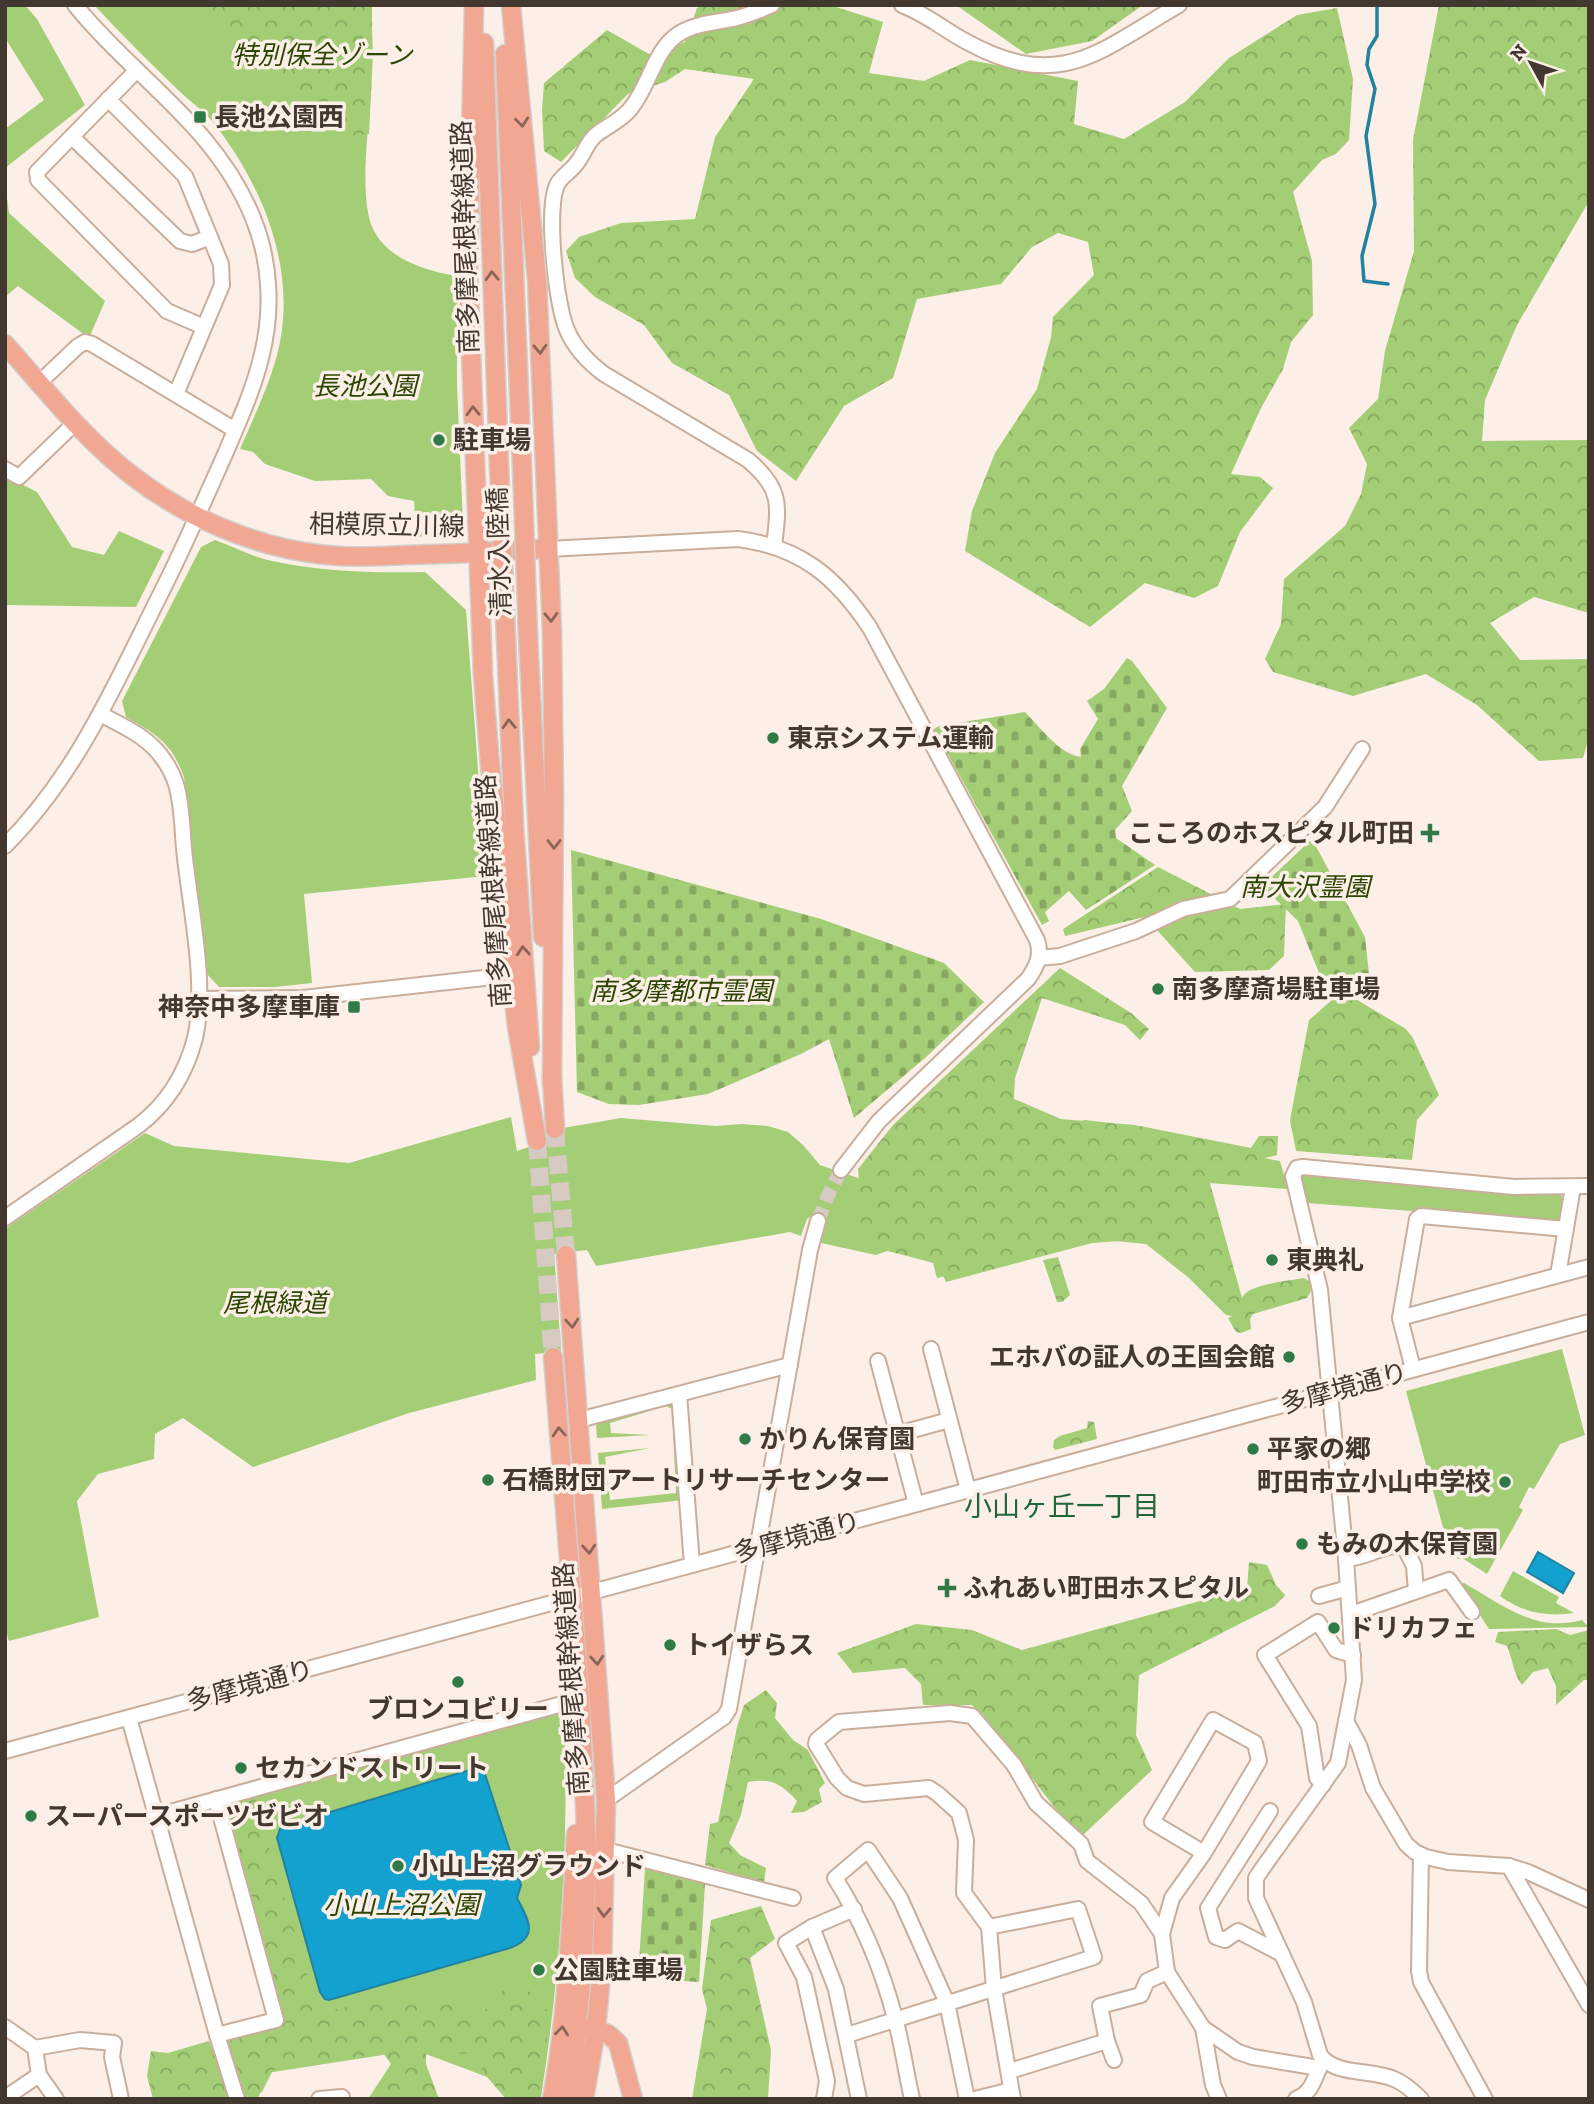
<svg xmlns="http://www.w3.org/2000/svg" width="1594" height="2104" font-family="'Zilla Slab','Noto Sans JP',serif">
<style>
.green{fill:#a4ce75}
.forest{fill:url(#forest-crowns)}
.cemetery{fill:url(#cemetery-stones)}
.water{fill:#13a1d0;stroke:#2182a0;stroke-width:2}
.lines{fill:none;stroke-linecap:round;stroke-linejoin:round}
.stream{stroke:#2182a0;stroke-width:3.5}
.minor-tunnel{stroke:#d6cac3;stroke-width:14;stroke-dasharray:14 7;stroke-linecap:butt}
.major-tunnel{stroke:#d6cac3;stroke-width:18;stroke-dasharray:18 9;stroke-linecap:butt}
.minor-casing{stroke:#c9ae9c;stroke-width:18}
.major-casing{stroke:#d2cfcd;stroke-width:21}
.minor{stroke:#fff;stroke-width:14}
.major{stroke:#f1a792;stroke-width:18}
.major-bridge-casing{stroke:#d2cfcd;stroke-width:21;stroke-linecap:butt}
.major-bridge{stroke:#f1a792;stroke-width:18}
.oneway{stroke:#896457}
.poi-dot{fill:#307a48;stroke:#fbefe8;stroke-width:2.5}
.labels{text-anchor:middle;stroke-width:7;stroke-linejoin:round;paint-order:stroke}
.park-label{font-size:26px;font-style:italic;fill:#2c4501;stroke:#fbefe8}
.poi-label{font-size:26px;font-weight:bold;fill:#433830;stroke:#fbefe8;text-anchor:start}
.street-label{font-size:26px;fill:#433830;stroke:#fbefe8}
.neighbourhood-label{font-size:28px;fill:#216639;stroke:#fbefe8}
</style>
<defs>
<pattern id="forest-crowns" width="20" height="18" patternUnits="userSpaceOnUse" patternTransform="scale(1.75)"><rect width="20" height="18" fill="#a4ce75"/><path d="M2 6a3 3 0 1 1 6 0M12 15a3 3 0 1 1 6 0" fill="none" stroke="#87a860"/></pattern>
<pattern id="cemetery-stones" width="16" height="16" patternUnits="userSpaceOnUse" patternTransform="scale(1.75)"><rect width="16" height="16" fill="#a4ce75"/><path d="M2 7V4a2 2 0 0 1 4 0v3zM10 15v-3a2 2 0 0 1 4 0v3z" fill="#87a860"/></pattern>
</defs>
<rect width="100%" height="100%" fill="#fbefe8"/>
<g class="green">
<polygon points="5,5 25,5 37,19 85,105 5,168 5,129 44,100 5,38"/>
<path d="M 94,5 L 372,5 C 372,34 372,63 371,92 C 369,126 358,202 374,231 C 390,260 426,271 457,276 L 457,386 L 463,523 L 453,533 L 416,537 L 414,501 L 388,496 L 371,479 L 315,481 L 265,464 L 253,452 L 240,449 C 253,419 267,390 276,359 C 300,275 264,186 212,121 C 202,109 188,100 177,89 C 149,62 121,34 94,5 Z"/>
<polygon points="5,183 9,213 105,301 89,338 18,286 5,297"/>
<polygon points="5,476 37,492 72,547 104,555 119,531 164,551 136,607 5,605"/>
<path d="M 215,540 C 234,547 253,557 272,561 C 323,572 373,573 425,572 L 466,610 L 486,876 L 304,894 L 312,983 L 275,987 L 219,987 L 207,974 L 184,777 C 172,743 156,734 126,717 L 122,701 L 201,547 Z"/>
<polygon points="511,1117 517,1151 548,1140 546,1131 621,1118 716,1126 742,1124 768,1126 788,1132 803,1145 820,1165 867,1181 1085,1120 1109,1123 1195,1146 1280,1161 1288,1189 1209,1183 1247,1318 1226,1315 1189,1278 1146,1244 1105,1240 937,1278 933,1263 890,1250 876,1255 821,1243 826,1223 824,1218 814,1214 807,1219 801,1236 790,1232 596,1266 587,1250 554,1254 561,1351 535,1354 536,1380 409,1413 253,1467 183,1418 155,1434 154,1459 98,1474 77,1501 99,1617 9,1641 5,1628 5,1229 145,1133 174,1146 349,1163"/>
<polygon points="1303,1171 1560,1194 1562,1197 1562,1219 1557,1222 1307,1203 1297,1178"/>
<polygon points="1562,1349 1585,1435 1560,1444 1534,1489 1529,1487 1519,1507 1523,1510 1487,1574 1462,1558 1458,1559 1452,1541 1447,1542 1406,1391"/>
<polygon points="670,1402 676,1406 683,1500 602,1509 598,1453 650,1448 605,1457 610,1500 676,1493 672,1409 666,1406 610,1423 611,1433 650,1435 597,1438 596,1426 598,1422"/>
<path d="M 1513,1571 L 1559,1597 L 1556,1603 L 1574,1613 C 1547,1617 1523,1613 1500,1596 Z"/>
<path d="M 1464,1583 C 1503,1605 1535,1633 1582,1620 L 1589,1627 L 1489,1629 L 1460,1584 Z"/>
<path d="M 560,1710 L 564,1713 L 565,1721 C 568,1850 561,1970 541,2097 L 415,2050 L 267,2073 L 258,2099 L 238,2099 L 222,2043 L 281,2023 L 224,1808 L 228,1802 Z"/>
</g>
<g class="forest">
<polygon points="205,5 371,5 373,53 369,134 338,137 311,117 288,91 265,54 234,37"/>
<polygon points="704,5 830,5 883,22 869,73 924,81 970,60 1078,81 1074,124 1124,139 1185,102 1229,58 1297,15 1337,8 1353,79 1349,140 1336,154 1322,160 1293,192 1312,261 1313,315 1291,342 1283,369 1260,410 1231,474 1260,477 1273,488 1240,532 1218,586 1194,598 1145,583 1090,627 965,551 972,511 995,453 1037,389 1051,337 1053,317 1094,275 1088,242 1058,233 1032,247 1001,284 917,299 893,378 844,406 796,481 757,451 729,395 672,363 644,325 595,297 575,278 566,251 579,237 621,223 695,219 715,137 754,79 685,69 665,82 628,94 561,162 544,151 542,110 544,83 607,30 649,54 685,42 697,8"/>
<polygon points="956,5 1143,5 1092,41 1026,54"/>
<polygon points="1439,5 1589,5 1589,201 1517,325 1485,400 1482,441 1589,440 1589,613 1534,597 1490,623 1520,660 1589,659 1589,737 1583,758 1539,761 1477,705 1426,674 1353,696 1273,672 1265,659 1281,624 1284,579 1345,526 1361,494 1367,464 1349,428 1378,399 1385,351 1414,251 1413,140"/>
<polygon points="1158,867 1240,909 1286,904 1284,956 1269,970 1195,972 1145,917 1065,936 1063,929"/>
<path d="M 1060,968 L 1131,1013 L 1149,1029 L 1140,1040 L 1125,1025 L 1042,998 L 1015,1078 L 1014,1099 L 1061,1119 L 1135,1125 L 1251,1148 L 1259,1136 L 1278,1136 L 1277,1155 L 1240,1165 L 1240,1181 L 1209,1180 L 1242,1298 C 1247,1284 1288,1281 1304,1278 L 1309,1281 L 1311,1291 L 1307,1298 L 1253,1314 L 1250,1319 L 1251,1329 L 1241,1333 L 1236,1332 L 1228,1318 L 1240,1312 L 1147,1239 L 1092,1243 L 946,1282 L 938,1264 L 876,1248 L 856,1212 L 859,1183 L 858,1169 L 893,1125 Z"/>
<polygon points="1342,991 1406,1029 1413,1038 1439,1095 1417,1120 1412,1160 1296,1151 1290,1120 1309,1020"/>
<polygon points="1058,1257 1070,1295 1062,1302 1057,1302 1043,1260"/>
<polygon points="1088,1421 1094,1422 1097,1439 1055,1450 1053,1447 1054,1440 1060,1436 1087,1428"/>
<polygon points="1249,1562 1267,1565 1276,1585 1285,1595 1275,1606 1139,1675 1136,1735 1152,1770 1082,1836 1055,1808 983,1715 972,1705 923,1705 921,1684 905,1668 853,1673 837,1653 916,1624 972,1630 1022,1650 1247,1588"/>
<path d="M 1556,1629 L 1570,1635 L 1589,1630 L 1589,1680 L 1584,1680 L 1556,1705 L 1556,1686 L 1548,1668 L 1533,1672 L 1522,1685 C 1513,1673 1513,1660 1507,1646 L 1495,1642 L 1498,1632 Z"/>
<path d="M 766,1690 L 777,1703 L 775,1718 L 793,1740 L 808,1750 L 825,1783 L 819,1789 L 822,1802 L 804,1812 L 791,1813 L 797,1801 C 780,1783 773,1778 748,1782 L 741,1815 L 729,1843 L 740,1855 L 766,1868 L 764,1883 L 705,1865 L 710,1824 L 718,1822 L 737,1727 L 744,1705 Z"/>
<path d="M 257,1797 L 273,1862 L 317,2006 L 324,2012 L 347,2007 L 357,1999 L 420,2006 L 444,2001 L 478,2017 C 489,2008 496,1992 509,1986 L 531,1992 L 550,2014 L 540,2099 L 506,2099 L 482,2071 L 479,2052 L 445,2056 L 439,2047 L 426,2049 L 426,2064 L 439,2099 L 368,2099 L 391,2064 L 383,2053 L 273,2070 L 262,2092 L 249,2097 L 238,2089 L 226,2038 L 286,2023 L 282,2015 L 229,1812 L 230,1804 Z"/>
<polygon points="761,1906 775,1939 750,1958 771,2050 768,2099 692,2099 707,2009 702,1989 711,1920"/>
<polygon points="209,2041 232,2099 153,2099 147,2076 151,2051 168,2053"/>
</g>
<g class="cemetery">
<path d="M 1127,658 L 1132,661 L 1167,708 L 1122,786 L 1132,811 L 1115,830 L 1116,838 L 1155,865 L 1086,910 L 1069,891 L 1045,912 L 1049,921 L 1042,925 L 934,729 L 939,726 L 1025,712 C 1040,727 1059,754 1081,757 L 1080,749 L 1098,719 L 1087,701 L 1104,689 Z"/>
<polygon points="1312,839 1365,937 1370,983 1326,990 1298,921 1262,886"/>
<polygon points="571,850 821,919 944,963 984,1002 925,1058 854,1118 829,1039 801,1054 708,1094 639,1105 609,1104 577,1092"/>
<polygon points="645,1869 705,1884 699,1982 638,1978"/>
</g>
<g class="water">
<polygon points="1538,1552 1574,1573 1563,1593 1527,1572"/>
<path d="M 476,1768 L 484,1771 L 521,1885 L 517,1898 C 528,1919 540,1937 510,1948 L 329,2000 L 325,1999 L 320,1992 L 277,1838 L 280,1829 L 287,1825 Z"/>
</g>
<g class="lines">
<polyline class="stream" points="1377,5 1377,36 1369,49 1367,65 1375,89 1366,136 1375,204 1362,256 1364,281 1388,284"/>
<polyline class="minor-tunnel" points="818,1221 829,1193 841,1170"/>
<g class="major-tunnel">
<polyline points="555,1129 566,1255"/>
<polyline points="537,1141 553,1357"/>
</g>
<g class="minor-casing">
<g id="minor">
<path d="M 772,5 C 761,10 749,15 737,18 C 720,22 696,23 680,33 C 654,49 650,85 631,108 C 622,120 609,125 597,134 C 587,141 584,155 576,164 C 571,171 563,175 558,183 C 545,205 556,306 567,330 C 575,349 588,362 604,374 L 748,460 C 782,488 779,505 774,546"/>
<path d="M 902,5 C 928,15 944,30 967,42 C 1061,93 1099,51 1179,5"/>
<polyline points="137,70 37,172 38,180 167,311 204,327"/>
<polyline points="108,99 185,176 221,264 222,285 176,394"/>
<polyline points="72,137 180,241 192,244 210,237"/>
<polyline points="39,383 78,346 85,342 92,344 235,430"/>
<polyline points="5,469 19,477 75,423"/>
<path d="M 548,549 L 738,539 C 801,547 836,577 870,628 L 1037,940 C 1042,955 1037,966 1028,979 L 879,1121 L 841,1170"/>
<path d="M 5,846 C 78,773 116,682 162,591 C 185,545 205,499 226,452 C 239,421 253,391 261,358 C 273,312 271,262 253,218 C 216,126 135,79 75,5"/>
<polyline points="1039,958 1060,956 1136,931 1183,909 1230,899 1325,807 1362,749"/>
<polyline points="199,999 303,998 511,975"/>
<path d="M 5,1218 L 138,1126 C 167,1104 186,1073 195,1038 C 207,987 191,911 185,858 C 182,834 183,807 176,784 C 173,775 169,767 164,760 C 149,737 123,726 100,714"/>
<polyline points="1558,1275 1573,1187"/>
<polyline points="1400,1318 1589,1267"/>
<polyline points="931,1349 968,1490"/>
<polyline points="878,1361 916,1504"/>
<polyline points="1413,1369 1400,1318 1417,1219 1421,1216 1566,1229"/>
<polyline points="679,1394 692,1565"/>
<polyline points="579,1420 790,1365"/>
<polyline points="898,1434 949,1420"/>
<path d="M 1346,1559 C 1367,1558 1383,1544 1404,1546 L 1414,1566 L 1416,1591"/>
<polyline points="1319,1596 1348,1588"/>
<polyline points="1351,1614 1449,1580 1472,1612"/>
<polyline points="129,1718 217,2035 237,2099"/>
<polyline points="1346,1721 1359,1745 1373,1788 1406,1844 1415,1852 1426,1857 1448,1862 1509,1866 1528,1872 1589,1900"/>
<polyline points="5,1751 1589,1322"/>
<polyline points="1323,1785 1317,1778 1309,1726 1265,1655 1318,1622 1336,1650 1353,1655"/>
<polyline points="216,1799 276,2020 217,2035"/>
<polyline points="606,1800 724,1717 729,1709 810,1250 818,1221"/>
<polyline points="1270,1811 1208,1908 1216,1937 1225,1940 1238,1931 1282,1954"/>
<polyline points="156,1816 580,1699"/>
<polyline points="606,1850 793,1898"/>
<polyline points="1421,1855 1419,1971 1421,1982 1485,2099"/>
<polyline points="1509,1866 1589,2005"/>
<polyline points="812,1927 836,1989 859,2099"/>
<polyline points="1167,1972 1203,2028 1213,2085 1219,2099"/>
<polyline points="5,2027 35,2048 39,2075 56,2099"/>
<polyline points="1203,2028 1238,2052 1253,2057 1319,2068"/>
<polyline points="847,2035 1094,1957 1078,1909 989,1927"/>
<polyline points="35,2048 80,2040 114,2043 112,2057 121,2099"/>
<polyline points="1114,2060 1107,2041 1100,2006 1141,1995 1147,1981 1167,1972 1162,1934 1172,1898 1204,1853 1259,1761 1255,1743 1213,1720 1152,1822 1204,1853"/>
<polyline points="1010,2071 1107,2041"/>
<polyline points="5,2098 39,2075"/>
<polyline points="319,2099 342,2097"/>
<polyline points="824,2099 827,2081 804,1977 786,1943 812,1927 854,1909"/>
<path d="M 912,2099 C 906,2072 902,2044 895,2018 C 882,1969 862,1921 835,1878 L 868,1850 L 900,1898 L 947,2003 L 967,2099"/>
<polyline points="975,2099 1011,2090"/>
<polyline points="1013,2099 994,1989 989,1927 964,1893 966,1840 959,1813 938,1794 929,1788 864,1794 847,1788 837,1778 816,1744 817,1740 839,1722 950,1713 972,1716 1014,1765 1036,1803 1081,1844 1087,1861 1141,1903 1162,1934"/>
<path d="M 1296,2099 C 1314,2092 1314,2076 1323,2061"/>
<path d="M 1421,2099 C 1413,2091 1404,2083 1394,2079 C 1371,2069 1335,2076 1320,2055 L 1304,2002 L 1256,1898 L 1256,1878 L 1262,1869 L 1338,1763 L 1354,1680 L 1346,1559 L 1320,1290 L 1293,1176 L 1297,1168 L 1303,1167 L 1514,1187 L 1589,1186"/>
</g>
</g>
<g class="major-casing">
<g id="major">
<polyline points="474,5 468,270 483,675 490,765 517,1027 537,1141"/>
<polyline points="511,5 537,280 552,632 554,797 552,1085"/>
<polyline points="484,43 499,466"/>
<polyline points="505,54 522,465"/>
<path d="M 5,344 C 46,390 85,440 134,477 C 186,517 252,546 318,554 C 347,558 378,556 407,555 C 452,554 496,552 540,549"/>
<polyline points="528,636 543,937"/>
<polyline points="506,638 514,827 530,1047"/>
<polyline points="552,1076 555,1129"/>
<polyline points="566,1255 606,1800 602,1965 596,2029 584,2099"/>
<polyline points="553,1357 580,1699 587,1849 583,1962 575,2045 567,2099"/>
<polyline points="584,2028 608,2034 618,2043 633,2099"/>
<path d="M 552,2099 C 568,2011 571,1923 576,1834"/>
</g>
</g>
<use href="#minor" class="minor"/>
<use href="#major" class="major"/>
<g class="major-bridge-casing">
<g id="major-bridge">
<polyline points="522,465 528,636"/>
<polyline points="499,466 506,638"/>
</g>
</g>
<use href="#major-bridge" class="major-bridge"/>
</g>
<defs><path id="oneway-chevron" d="M-2-3.5L2.5 0L-2 3.5" fill="none" stroke-width="1.6" stroke-linecap="round" stroke-linejoin="round" transform="scale(1.75)"/></defs>
<g class="oneway">
<use href="#oneway-chevron" transform="translate(522 122) rotate(84)"/>
<use href="#oneway-chevron" transform="translate(492 276) rotate(-92)"/>
<use href="#oneway-chevron" transform="translate(540 349) rotate(88)"/>
<use href="#oneway-chevron" transform="translate(473 411) rotate(-92)"/>
<use href="#oneway-chevron" transform="translate(551 617) rotate(88)"/>
<use href="#oneway-chevron" transform="translate(509 724) rotate(-92)"/>
<use href="#oneway-chevron" transform="translate(554 844) rotate(90)"/>
<use href="#oneway-chevron" transform="translate(523 951) rotate(-94)"/>
<use href="#oneway-chevron" transform="translate(572 1323) rotate(86)"/>
<use href="#oneway-chevron" transform="translate(559 1432) rotate(-94)"/>
<use href="#oneway-chevron" transform="translate(589 1549) rotate(86)"/>
<use href="#oneway-chevron" transform="translate(597 1660) rotate(86)"/>
<use href="#oneway-chevron" transform="translate(604 1912) rotate(92)"/>
<use href="#oneway-chevron" transform="translate(562 2031) rotate(-84)"/>
</g>
<g class="poi-dot">
<rect x="193" y="110" width="14" height="14" rx="3.5"/>
<circle cx="439" cy="440" r="7"/>
<circle cx="773" cy="738" r="7"/>
<path d="M1426.5 822.5h7v7h7v7h-7v7h-7v-7h-7v-7h7z"/>
<circle cx="1158" cy="989" r="7"/>
<rect x="347" y="1000" width="14" height="14" rx="3.5"/>
<circle cx="1272" cy="1260" r="7"/>
<circle cx="1289" cy="1357" r="7"/>
<circle cx="745" cy="1439" r="7"/>
<circle cx="1253" cy="1449" r="7"/>
<circle cx="488" cy="1480" r="7"/>
<circle cx="1505" cy="1482" r="7"/>
<circle cx="1302" cy="1544" r="7"/>
<path d="M943.5 1577.5h7v7h7v7h-7v7h-7v-7h-7v-7h7z"/>
<circle cx="1334" cy="1628" r="7"/>
<circle cx="670" cy="1645" r="7"/>
<circle cx="458" cy="1682" r="7"/>
<circle cx="241" cy="1768" r="7"/>
<circle cx="31" cy="1816" r="7"/>
<circle cx="398" cy="1866" r="7"/>
<circle cx="539" cy="1970" r="7"/>
</g>
<g class="labels">
<g class="park-label">
<text x="322" y="64">特別保全ゾーン</text>
<text x="365" y="395">長池公園</text>
<text x="1305" y="896">南大沢霊園</text>
<text x="681" y="1000">南多摩都市霊園</text>
<text x="275" y="1312">尾根緑道</text>
<text x="401" y="1914">小山上沼公園</text>
</g>
<g class="poi-label">
<text x="214" y="126">長池公園西</text>
<text x="453" y="449">駐車場</text>
<text x="787" y="747">東京システム運輸</text>
<text x="1414" y="842" text-anchor="end">こころのホスピタル町田</text>
<text x="1172" y="998">南多摩斎場駐車場</text>
<text x="340" y="1016" text-anchor="end">神奈中多摩車庫</text>
<text x="1286" y="1269">東典礼</text>
<text x="1275" y="1366" text-anchor="end">エホバの証人の王国会館</text>
<text x="759" y="1448">かりん保育園</text>
<text x="1267" y="1458">平家の郷</text>
<text x="502" y="1489">石橋財団アートリサーチセンター</text>
<text x="1491" y="1491" text-anchor="end">町田市立小山中学校</text>
<text x="1316" y="1553">もみの木保育園</text>
<text x="963" y="1597">ふれあい町田ホスピタル</text>
<text x="1348" y="1637">ドリカフェ</text>
<text x="684" y="1654">トイザらス</text>
<text x="458" y="1718" text-anchor="middle">ブロンコビリー</text>
<text x="255" y="1777">セカンドストリート</text>
<text x="45" y="1825">スーパースポーツゼビオ</text>
<text x="412" y="1875">小山上沼グラウンド</text>
<text x="553" y="1979">公園駐車場</text>
</g>
<g class="street-label">
<text transform="translate(465 237) rotate(-92)" y="9">南多摩尾根幹線道路</text>
<text transform="translate(387 525) rotate(1)" y="9">相模原立川線</text>
<text transform="translate(499 552) rotate(-92)" y="9">清水入陸橋</text>
<text transform="translate(493 891) rotate(-94)" y="9">南多摩尾根幹線道路</text>
<text transform="translate(1344 1388) rotate(-15)" y="9">多摩境通り</text>
<text transform="translate(797 1537) rotate(-15)" y="9">多摩境通り</text>
<text transform="translate(571 1679) rotate(-94)" y="9">南多摩尾根幹線道路</text>
<text transform="translate(250 1685) rotate(-15)" y="9">多摩境通り</text>
</g>
<g class="neighbourhood-label">
<text x="1062" y="1516">小山ヶ丘一丁目</text>
</g>
</g>
<rect width="1594" height="2104" fill="none" stroke="#433830" stroke-width="14"/>
<g transform="translate(1531 63) rotate(310)" stroke="#fbefe8" stroke-width="5" paint-order="stroke">
<path d="M0-5L12 26L0 18L-12 26Z" fill="#433830"/>
<text y="-10" font-size="19" font-weight="bold" text-anchor="middle" fill="#433830">N</text>
</g>
</svg>
